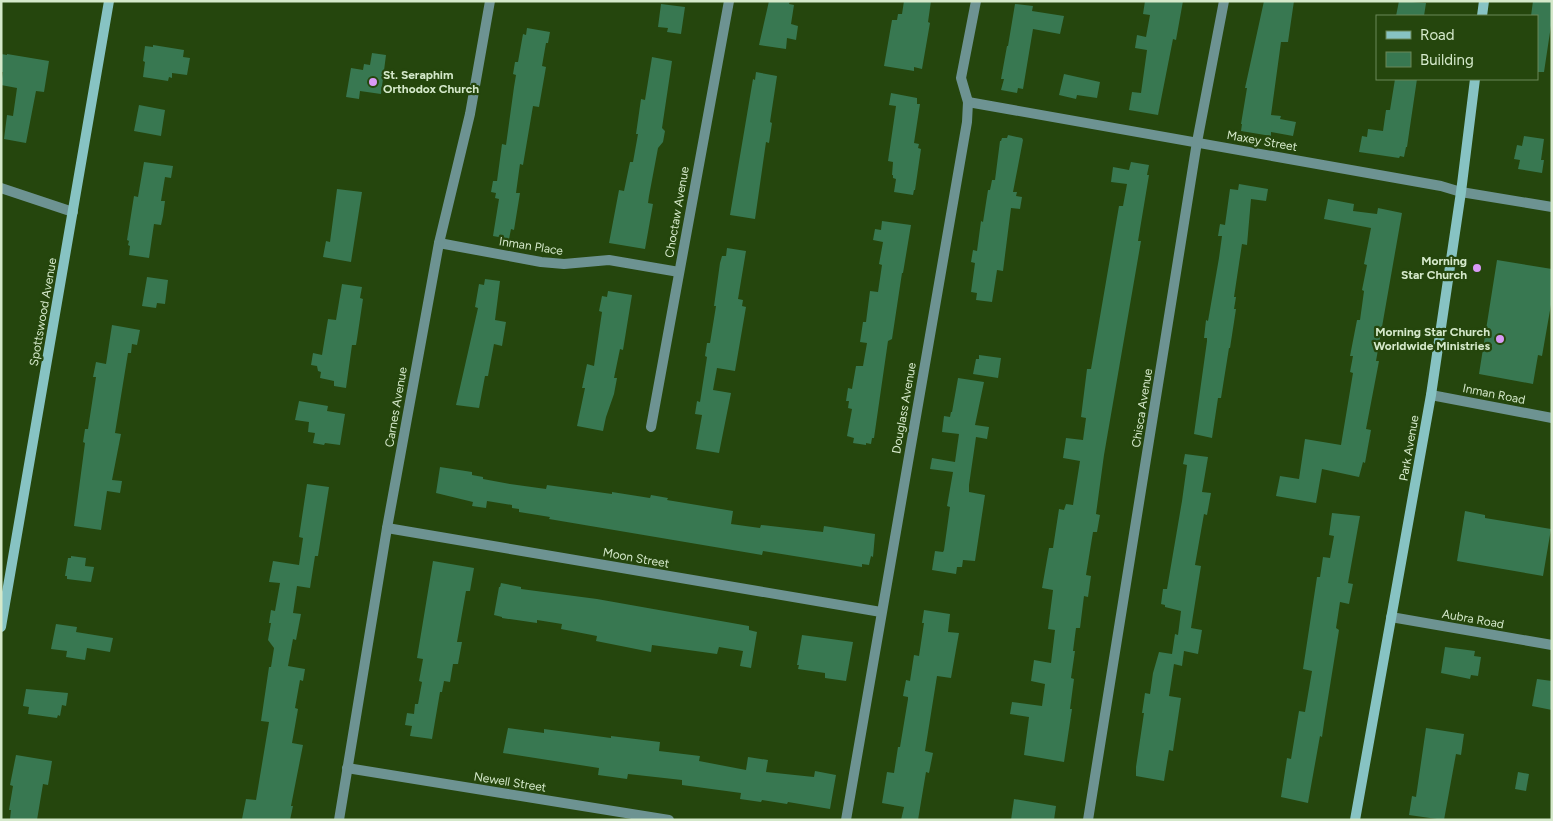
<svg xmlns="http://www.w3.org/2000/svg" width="1553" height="821" font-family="Figtree,sans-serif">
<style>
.building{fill:#387851}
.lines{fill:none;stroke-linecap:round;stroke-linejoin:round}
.street{stroke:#6d9392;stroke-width:10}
.secondary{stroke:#87c3c3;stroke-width:10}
.poi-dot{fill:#da9af7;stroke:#25460d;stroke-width:2}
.labels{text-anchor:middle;stroke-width:4.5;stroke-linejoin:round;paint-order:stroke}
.poi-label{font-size:12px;font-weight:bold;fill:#d5e9cb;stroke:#25460d;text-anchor:end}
.street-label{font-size:12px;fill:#d5e9cb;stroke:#25460d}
</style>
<rect width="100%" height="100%" fill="#25460d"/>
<g class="building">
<polygon points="769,1 790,1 789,4 794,5 791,24 798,26 796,40 787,38 786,49 759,45"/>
<polygon points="904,1 931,1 928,22 930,23 922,69 914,67 914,71 884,66 892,20 897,20 898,14 902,14"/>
<polygon points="1145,1 1183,1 1176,40 1173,39 1158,115 1129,110 1132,92 1141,93 1147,50 1135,48 1137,35 1146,37 1150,15 1143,14"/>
<polygon points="1264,1 1294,1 1288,42 1281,42 1271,115 1281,116 1280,119 1296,122 1293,136 1271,132 1271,136 1241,131 1242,124 1241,124 1247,88 1245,88"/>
<polygon points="1399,1 1426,3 1424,16 1396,16"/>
<polygon points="1533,1 1552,1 1552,19 1544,72 1537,72 1537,16 1531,16"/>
<polygon points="661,4 685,7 681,34 667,32 668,28 658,27"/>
<polygon points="1015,4 1033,6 1032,11 1064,16 1060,34 1033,29 1023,89 1018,88 1017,93 1001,90 1004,79 1001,79 1007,46 1008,46"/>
<polygon points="527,28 550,32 548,43 546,43 542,66 546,67 539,107 533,106 523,165 520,164 516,193 520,193 514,230 511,229 509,239 493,236 499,199 495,198 496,193 491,192 493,181 497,181 502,144 506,145 514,87 516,75 513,74 515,62 518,62 523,34 526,35"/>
<polygon points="153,45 184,50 183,57 190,58 187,75 172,73 172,78 169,77 168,81 143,77 145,62 143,61 145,46 153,47"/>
<polygon points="372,53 386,55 381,94 360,91 359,99 346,97 351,68 363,70 364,64 370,65"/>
<polygon points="1,54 7,55 7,54 49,61 44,92 36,91 26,143 4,139 7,115 13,116 17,88 1,85 3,72 1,72"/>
<polygon points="652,57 672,61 662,128 665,131 663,142 658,148 649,196 648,203 653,204 645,249 609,243 619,190 624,191 630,162 633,162 638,134 636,134 641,99 645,100"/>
<polygon points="756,72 777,76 770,122 772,123 769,143 766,142 755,219 730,215 753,79 755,80"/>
<polygon points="1064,74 1100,82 1097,98 1077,95 1076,99 1059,95"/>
<polygon points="1395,79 1417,79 1407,147 1406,147 1404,157 1400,156 1399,158 1359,152 1362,136 1367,137 1368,129 1383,131 1386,110 1390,110"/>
<polygon points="891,93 917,98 917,104 920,104 914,143 919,144 918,148 921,149 915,190 914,190 913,195 894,192 896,179 893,178 893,175 892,175 893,162 888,161 896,106 889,105"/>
<polygon points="139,105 165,110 161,136 134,131"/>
<polygon points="1008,135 1022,138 1023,140 1013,192 1017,192 1016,196 1022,197 1020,209 1011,208 1003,271 997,270 992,302 976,300 977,293 971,292 975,263 971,262 973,250 977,251 981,221 983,222 988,190 990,190 992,180 995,180 1000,141 1001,141 1002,138 1007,138"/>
<polygon points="1524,136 1544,139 1541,160 1544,160 1542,173 1518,169 1520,160 1514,159 1517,145 1522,146"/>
<polygon points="144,162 173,166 171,178 165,177 161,201 165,201 163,216 161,225 154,224 149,258 129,255 130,246 128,245 129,241 127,240 134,196 138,197"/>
<polygon points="1131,162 1149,165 1147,175 1149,175 1138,241 1141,241 1104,455 1096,514 1100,515 1097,532 1093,532 1086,575 1091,576 1088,597 1084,596 1080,628 1076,628 1073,651 1075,651 1071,678 1074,679 1070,709 1072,709 1064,762 1024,755 1029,717 1010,714 1012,702 1042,706 1045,684 1031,681 1034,660 1051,663 1055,630 1048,629 1053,590 1042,588 1049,548 1053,548 1059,509 1064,510 1066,504 1073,505 1080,461 1063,458 1066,438 1083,440 1086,418 1081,417 1087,369 1091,369 1119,206 1123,206 1127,184 1111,182 1113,167 1129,170"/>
<polygon points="1239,184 1268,189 1266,201 1251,199 1247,245 1242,244 1234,297 1236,297 1234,309 1236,309 1230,348 1229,348 1221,398 1218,398 1212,438 1194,434 1207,341 1207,338 1204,338 1206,320 1208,321 1219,258 1222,236 1218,236 1220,224 1225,225 1230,189 1238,190"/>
<polygon points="337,189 362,192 351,262 323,257 326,241 330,242"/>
<polygon points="1328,199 1354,204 1353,211 1377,214 1378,208 1402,213 1376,361 1379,361 1366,429 1371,430 1365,463 1363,462 1359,477 1322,469 1316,503 1276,496 1280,476 1299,479 1305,439 1341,445 1353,373 1350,372 1353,356 1350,356 1357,320 1360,320 1364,291 1362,290 1367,265 1364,264 1371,228 1324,219"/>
<polygon points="882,221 911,225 903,273 902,273 892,339 888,341 874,438 872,438 871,444 866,443 866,445 853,443 854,438 847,436 852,409 848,408 849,401 846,401 848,388 852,389 856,366 863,366 867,343 860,342 863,322 866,322 870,291 878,292 882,265 879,264 883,242 873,240 875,229 881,230"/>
<polygon points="727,248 746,251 738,299 743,300 742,306 746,307 735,371 717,368 713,390 731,393 719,453 696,449 702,415 695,414 697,401 700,402 702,389 707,357 705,356 707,343 710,343 716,306 714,306 720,263 722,256 726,256"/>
<polygon points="1497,260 1552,269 1552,299 1542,356 1538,355 1533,384 1479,374"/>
<polygon points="147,277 168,280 165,304 157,303 156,308 142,306"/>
<polygon points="485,279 500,281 495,320 506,322 502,346 494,344 488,376 485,376 479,408 456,405 478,308 475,307 479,284 484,285"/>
<polygon points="342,284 362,287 360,298 363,299 357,339 356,345 352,345 346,388 334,386 334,381 320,378 321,372 318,371 317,366 311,365 313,353 322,355 328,319 336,320"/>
<polygon points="608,291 632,295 623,350 620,349 614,378 617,378 614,394 606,417 603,431 577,426 585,388 582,388 587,364 594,366 602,312 599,311 602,296 607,297"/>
<polygon points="112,325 140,330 137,345 132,344 131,353 128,353 115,433 121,434 112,480 122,481 120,493 107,491 101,530 74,526 85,443 83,442 85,429 88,429 96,377 93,377 96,362 106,364"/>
<polygon points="979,355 1001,358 998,378 973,374 976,359 979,359"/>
<polygon points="958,378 984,382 975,425 989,427 987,439 976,437 969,485 969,492 985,495 975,561 963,560 962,567 957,567 956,574 932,570 935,551 943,552 944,550 950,507 947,506 953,472 930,469 932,458 955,462 959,434 942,432 944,416 950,417 951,412 952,412"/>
<polygon points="299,401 328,406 327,411 345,414 340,445 325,443 324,445 313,443 315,433 308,432 309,422 295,420"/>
<polygon points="1185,454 1208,457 1202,492 1211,493 1207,515 1204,514 1195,565 1201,566 1191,628 1202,630 1198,654 1184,651 1182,666 1174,664 1169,696 1181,698 1173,751 1169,750 1164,781 1136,776 1136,767 1144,713 1142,713 1145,693 1150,694 1153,673 1159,652 1172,654 1175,634 1178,635 1181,611 1165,607 1165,605 1161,604 1163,589 1167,589 1182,501 1187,465 1183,464"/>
<polygon points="440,467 472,472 472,475 483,477 483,479 510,484 546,489 547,485 612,494 612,492 650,498 651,495 668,498 667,500 733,511 731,524 760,528 761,525 823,532 824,526 875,534 873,557 871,556 869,565 862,564 862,567 763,551 762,555 549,519 550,517 519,512 519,509 512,508 512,505 487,501 486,508 472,506 473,502 436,493"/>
<polygon points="307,484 329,487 318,556 315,556 310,588 297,586 293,613 301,614 296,640 293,639 288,666 305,669 303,681 300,680 295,708 298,709 292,743 303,745 291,806 293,806 290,820 242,819 246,799 256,800 269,722 261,721 269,667 271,667 274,648 268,640 271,623 269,623 271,610 275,611 280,583 269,582 273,561 299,565 303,538 299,537"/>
<polygon points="1465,511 1485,515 1485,518 1551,529 1543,576 1457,561"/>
<polygon points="1332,513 1360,516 1348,583 1353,584 1349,604 1340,602 1336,628 1339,630 1324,723 1322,737 1320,736 1308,803 1281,797 1287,758 1291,759 1299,711 1305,712 1312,671 1303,669 1317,577 1320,577 1323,557 1330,558 1334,536 1329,535"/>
<polygon points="71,556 86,558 85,566 94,567 91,582 67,579 67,576 65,576 68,558 71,558"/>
<polygon points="433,561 474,568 470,591 466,591 457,642 462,642 458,664 453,664 450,682 444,681 442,692 440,692 432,739 410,736 412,726 405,725 407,713 414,714 415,704 418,704 422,682 419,681 423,659 417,658"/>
<polygon points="501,583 521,587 521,589 597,599 749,626 749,630 757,632 751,668 740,666 743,651 719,647 717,654 652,645 651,652 596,641 597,636 561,629 562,624 537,620 537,623 502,618 502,617 494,615 499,587 500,587"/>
<polygon points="924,610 950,614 948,632 959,633 951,678 937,676 925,751 933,753 929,773 926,772 918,820 901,820 904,807 882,803 887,772 894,773 898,747 900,747 908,699 908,697 903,696 906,680 910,681 914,655 919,656 924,623 922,623"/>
<polygon points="56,624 77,627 76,632 113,638 110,652 87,648 85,660 66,657 67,651 51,649"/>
<polygon points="802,635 853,642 846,681 825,678 825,673 798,669 799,665 797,665"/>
<polygon points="1445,647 1475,651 1474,656 1481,657 1478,676 1471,675 1470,679 1441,673"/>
<polygon points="1537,679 1552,681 1552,710 1532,706"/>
<polygon points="26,689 68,693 66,706 62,705 60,716 58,715 57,718 28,714 29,707 23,706"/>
<polygon points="508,728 544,733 544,729 611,738 611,736 660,742 659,751 700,756 699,761 746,770 748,757 768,760 766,772 814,777 815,771 836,775 830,809 788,802 787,804 762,800 761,802 740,799 741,793 682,785 682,780 628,774 627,779 598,775 599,768 503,753"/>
<polygon points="1426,728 1464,734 1461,755 1456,754 1444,820 1409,815 1412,796 1416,797"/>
<polygon points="16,755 52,761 48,785 43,784 37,820 10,819 11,810 9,810 13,786 10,785"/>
<polygon points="1518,772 1529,774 1526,791 1515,789"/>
<polygon points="1014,799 1056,806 1054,820 1011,820"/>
</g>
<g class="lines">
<g class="street">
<polyline points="968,102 1441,186 1461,192 1552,207"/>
<polyline points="1,188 73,212"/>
<polyline points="439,243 541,262 564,264 609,260 679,272"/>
<polyline points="1431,395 1552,418"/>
<polyline points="651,427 729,1"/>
<polyline points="387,528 881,612"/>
<polyline points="1391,617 1552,645"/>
<polyline points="347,768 669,820"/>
<polyline points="339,820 387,528 439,243 470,114 490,1"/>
<polyline points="846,820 967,122 968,102 961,78 976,1"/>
<polyline points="1088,820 1197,142 1224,1"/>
</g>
<g class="secondary">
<polyline points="1482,16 1484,1"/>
<polyline points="1,627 109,1"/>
<polyline points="1355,820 1431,395 1461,192 1475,79"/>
</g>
</g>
<g class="poi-dot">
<circle cx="373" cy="82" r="5"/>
<circle cx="1477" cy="268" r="5"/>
<circle cx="1500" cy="339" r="5"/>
</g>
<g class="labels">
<g class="poi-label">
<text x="383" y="79" text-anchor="start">St. Seraphim<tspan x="383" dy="14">Orthodox Church</tspan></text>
<text x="1467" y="265">Morning<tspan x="1467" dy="14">Star Church</tspan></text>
<text x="1490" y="336">Morning Star Church<tspan x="1490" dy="14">Worldwide Ministries</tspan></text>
</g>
<g class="street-label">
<text transform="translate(1262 141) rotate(10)" y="4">Maxey Street</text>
<text transform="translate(677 212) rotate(-80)" y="4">Choctaw Avenue</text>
<text transform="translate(531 246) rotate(9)" y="4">Inman Place</text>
<text transform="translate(43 312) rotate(-80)" y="4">Spottswood Avenue</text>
<text transform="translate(1494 394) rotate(11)" y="4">Inman Road</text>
<text transform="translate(396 407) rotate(-80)" y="4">Carnes Avenue</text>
<text transform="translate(904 408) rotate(-80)" y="4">Douglass Avenue</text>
<text transform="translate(1142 408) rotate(-81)" y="4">Chisca Avenue</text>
<text transform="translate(1409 448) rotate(-80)" y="4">Park Avenue</text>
<text transform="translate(636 558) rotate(10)" y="4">Moon Street</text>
<text transform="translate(1473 619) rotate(10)" y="4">Aubra Road</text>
<text transform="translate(510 782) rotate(9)" y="4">Newell Street</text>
</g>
</g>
<rect width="1553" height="821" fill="none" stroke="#d5e9cb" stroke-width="5"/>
<rect x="1376" y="15" width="162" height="65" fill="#25460d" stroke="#6b8759"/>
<rect x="1386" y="31" width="25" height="8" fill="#87c3c3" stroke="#6b8759"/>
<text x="1420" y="40" font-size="15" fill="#d5e9cb">Road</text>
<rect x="1386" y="52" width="25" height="15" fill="#387851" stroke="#6b8759"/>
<text x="1420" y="65" font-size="15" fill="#d5e9cb">Building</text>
</svg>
